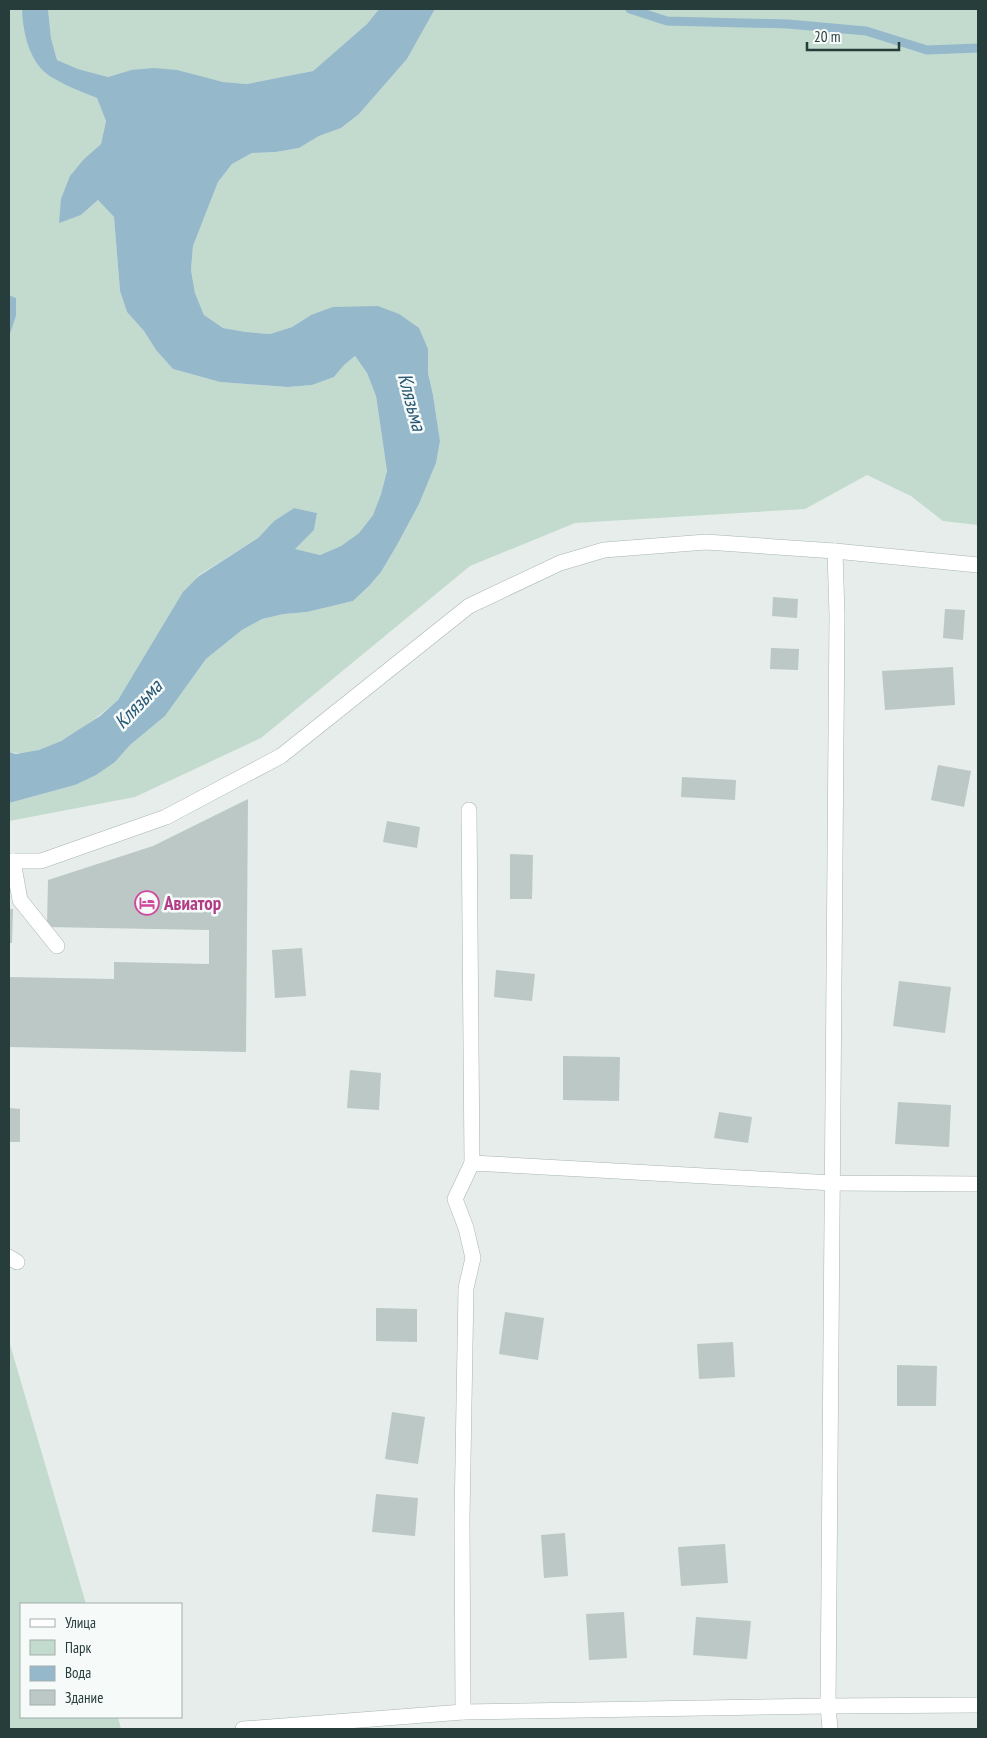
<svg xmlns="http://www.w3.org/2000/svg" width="987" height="1738" font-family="'PT Sans Narrow',sans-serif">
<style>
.green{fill:#c2dbce}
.water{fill:#95b8cb}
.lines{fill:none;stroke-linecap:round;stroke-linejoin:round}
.stream{stroke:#95b8cb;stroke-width:9}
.building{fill:#bbc8c5}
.service-casing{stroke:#a9b5b3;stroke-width:16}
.minor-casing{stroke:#a9b5b3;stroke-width:16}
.tertiary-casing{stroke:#a9b5b3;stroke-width:16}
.service{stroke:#fff;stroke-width:15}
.minor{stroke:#fff;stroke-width:15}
.tertiary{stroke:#fff;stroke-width:15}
.labels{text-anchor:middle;stroke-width:5;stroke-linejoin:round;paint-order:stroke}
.hotel-label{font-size:19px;font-weight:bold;fill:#b23c85;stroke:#f6faf9;text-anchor:start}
.water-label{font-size:20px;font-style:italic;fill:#275773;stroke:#f6faf9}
</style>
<rect width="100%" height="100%" fill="#e6edeb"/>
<g class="green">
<path d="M 9,9 L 22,9 L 27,40 L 76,88 L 97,98 L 106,121 L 101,144 L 84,159 L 59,222 L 81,215 L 98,200 L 114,217 L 120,291 L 127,312 L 144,331 L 156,350 L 173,369 L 220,382 L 288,387 L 312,385 L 334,377 L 344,365 L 355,356 L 367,373 L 376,396 L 387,471 L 381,494 L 373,515 L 359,533 L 341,546 L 320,555 L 294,549 L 314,530 L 317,513 L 294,508 L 274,521 L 258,538 L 199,575 L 118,700 C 92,722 45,760 9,752 L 9,337 L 16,316 L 16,298 L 9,295 Z"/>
<polygon points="48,9 379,9 367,24 313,71 247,84 223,82 201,77 131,70 108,77 78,69 57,60 51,38"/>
<polygon points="435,9 978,9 978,525 943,521 911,496 867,475 805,509 575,523 470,566 261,738 135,797 9,821 9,803 75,785 115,762 130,745 165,716 206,659 242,630 262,619 284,614 307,612 353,601 370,585 381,572 397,545 419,504 436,463 440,441 433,395 428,373 428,349 311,315 292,327 270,334 246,332 223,328 204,315 195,293 191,270 193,246 218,182 232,164 252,153 276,152 299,148 319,136 341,128 359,114 407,59"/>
<polygon points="9,1341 86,1604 21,1604 21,1717 118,1717 121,1729 9,1729"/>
</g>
<g class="water">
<path d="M 22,9 L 48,9 L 51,38 L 57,60 L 78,69 L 108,77 L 131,70 L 154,68 L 177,70 L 223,82 L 247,84 L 313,71 L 367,24 L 379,9 L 435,9 L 407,59 L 359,114 L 341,128 L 319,136 L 299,148 L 276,152 L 252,153 L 232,164 L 218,182 L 193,246 L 191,270 L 195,293 L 204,315 L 223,328 L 246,332 L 270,334 L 292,327 L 311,315 L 333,307 L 378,306 L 399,314 L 419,328 L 428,349 L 428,373 L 433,395 L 440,441 L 436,463 L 419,504 L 397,545 L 381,572 L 370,585 L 353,601 L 307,612 L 284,614 L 262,619 L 242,630 L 206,659 L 165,716 L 130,745 L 115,762 L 96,775 L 75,785 L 9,803 L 9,752 L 16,754 L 39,750 L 61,741 L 100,716 L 118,700 L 183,592 L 199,576 L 258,538 L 274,521 L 294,508 L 317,513 L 314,530 L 295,549 L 320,555 L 341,546 L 359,533 L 373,515 L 381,494 L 387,471 L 376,396 L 367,373 L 355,356 L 344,365 L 334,377 L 312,385 L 288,387 L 220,382 L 173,369 L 156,350 L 144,331 L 127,312 L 120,291 L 114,217 L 98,200 L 81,215 L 59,223 L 61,199 L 70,176 L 84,159 L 101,144 L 106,121 L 97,98 C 83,92 68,87 55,79 C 30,67 23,34 22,9 Z"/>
<polygon points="9,295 16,298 16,316 9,337"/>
</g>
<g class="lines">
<polyline class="stream" points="630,9 667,21 788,24 866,31 927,50 978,48"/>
</g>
<g class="building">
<polygon points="773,597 798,599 797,618 772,616"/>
<polygon points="945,609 965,610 963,640 943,638"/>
<polygon points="771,648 799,649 798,670 770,669"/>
<polygon points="953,667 955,705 885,710 882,671"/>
<polygon points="938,765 971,771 964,807 931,800"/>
<polygon points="682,777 736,780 735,800 681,797"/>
<polygon points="248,799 246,1052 9,1047 9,977 114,979 114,962 209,964 209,930 47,927 48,880 153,846"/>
<polygon points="387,821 420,827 417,848 383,842"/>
<polygon points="510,854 533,855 532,899 510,899"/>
<polygon points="9,909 13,909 12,943 9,943"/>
<polygon points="302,948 306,996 275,998 272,950"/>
<polygon points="496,970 535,974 532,1001 494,997"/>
<polygon points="899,981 951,987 945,1033 893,1026"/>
<polygon points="563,1056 620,1057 619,1101 563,1100"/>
<polygon points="350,1070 381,1073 379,1110 347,1108"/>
<polygon points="898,1102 951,1105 949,1147 895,1144"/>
<polygon points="9,1108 20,1109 20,1142 9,1142"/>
<polygon points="719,1112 752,1117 748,1143 714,1138"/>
<polygon points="376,1308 417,1309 417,1342 376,1341"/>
<polygon points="505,1312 544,1318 538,1360 499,1354"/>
<polygon points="733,1342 735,1377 699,1379 697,1344"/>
<polygon points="897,1365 937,1366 936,1406 897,1406"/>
<polygon points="392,1412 425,1417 418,1464 385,1459"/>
<polygon points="376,1494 418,1498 415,1536 372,1532"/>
<polygon points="565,1533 568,1576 544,1578 541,1535"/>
<polygon points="725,1544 728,1583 681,1586 678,1547"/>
<polygon points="624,1612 627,1658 589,1660 586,1614"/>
<polygon points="696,1617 751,1621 747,1659 693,1655"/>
</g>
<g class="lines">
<g class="service-casing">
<g id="service">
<polyline points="469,810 472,1163"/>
<polyline points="13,861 20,900 57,946"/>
<polyline points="9,1257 17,1262"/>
</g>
</g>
<g class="minor-casing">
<g id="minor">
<polyline points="463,1712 462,1518 466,1288 473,1258 466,1228 455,1199 472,1163 833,1183 978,1184"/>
<polyline points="243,1729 463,1712 828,1706 978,1705"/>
<polyline points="830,1729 828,1706 837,615 835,551"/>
</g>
</g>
<g class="tertiary-casing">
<polyline id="tertiary" points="9,861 41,861 166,817 281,756 469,606 560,563 604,550 706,542 835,551 978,565"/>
</g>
<use href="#service" class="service"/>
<use href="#minor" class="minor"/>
<use href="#tertiary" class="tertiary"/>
</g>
<defs>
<g id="hotel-ring" transform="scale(1.25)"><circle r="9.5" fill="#f6faf9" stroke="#d1479c" stroke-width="1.5"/><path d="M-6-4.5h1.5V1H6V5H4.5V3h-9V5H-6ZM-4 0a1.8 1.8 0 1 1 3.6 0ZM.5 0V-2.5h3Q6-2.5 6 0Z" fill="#d1479c"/></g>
</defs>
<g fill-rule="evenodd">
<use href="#hotel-ring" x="147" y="903"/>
</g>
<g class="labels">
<g class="hotel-label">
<text x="164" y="910">Авиатор</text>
</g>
<g class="water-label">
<text transform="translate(412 402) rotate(75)" y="7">Клязьма</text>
<text transform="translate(138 704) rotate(-46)" y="7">Клязьма</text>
</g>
</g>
<rect width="987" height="1738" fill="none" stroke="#273d3c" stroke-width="20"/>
<rect x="20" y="1603" width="162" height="115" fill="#f6faf9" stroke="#a3aead"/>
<rect x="30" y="1619" width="25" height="8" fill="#ffffff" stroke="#a3aead"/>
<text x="65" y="1628" font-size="15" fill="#273d3c">Улица</text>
<rect x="30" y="1640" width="25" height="15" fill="#c2dbce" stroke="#a3aead"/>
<text x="65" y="1653" font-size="15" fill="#273d3c">Парк</text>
<rect x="30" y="1666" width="25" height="15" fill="#95b8cb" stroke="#a3aead"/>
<text x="65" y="1678" font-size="15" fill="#273d3c">Вода</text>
<rect x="30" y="1690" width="25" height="15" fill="#bbc8c5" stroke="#a3aead"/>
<text x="65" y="1703" font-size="15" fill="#273d3c">Здание</text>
<path d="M807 42v8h92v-8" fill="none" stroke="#273d3c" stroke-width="2.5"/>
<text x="814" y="42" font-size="15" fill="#273d3c" stroke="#f6faf9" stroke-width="4" paint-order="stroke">20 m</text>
</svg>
